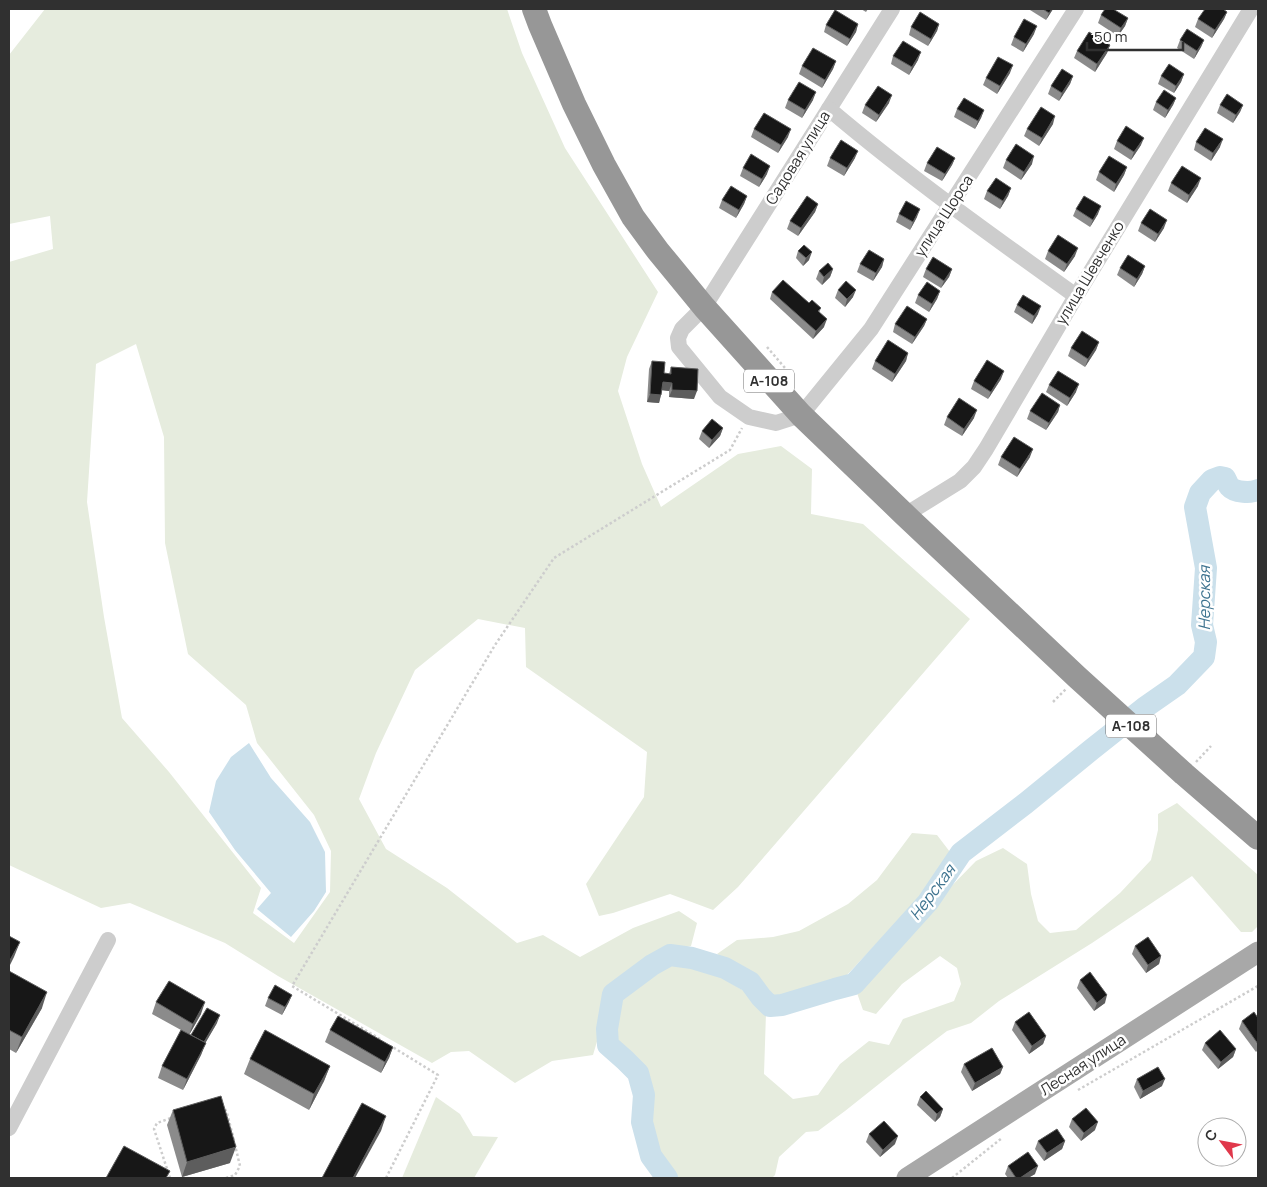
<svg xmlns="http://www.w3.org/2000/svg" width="1267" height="1187" font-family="Manrope,sans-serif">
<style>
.green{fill:#e6ecde;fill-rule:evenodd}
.water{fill:#cbe0eb}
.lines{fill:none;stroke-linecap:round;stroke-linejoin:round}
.river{stroke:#cbe0eb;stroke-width:22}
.path{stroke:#cdcdcd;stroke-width:2.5;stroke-dasharray:2.5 2.5;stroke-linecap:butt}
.minor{stroke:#cdcdcd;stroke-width:16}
.major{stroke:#a8a8a8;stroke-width:21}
.highway{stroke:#979797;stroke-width:24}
.wall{fill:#8b8b8b}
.shaded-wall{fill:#5d5d5d}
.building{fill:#171717;stroke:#5d5d5d}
.labels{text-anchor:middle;stroke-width:5;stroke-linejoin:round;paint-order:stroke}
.shield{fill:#fff;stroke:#6e6e6e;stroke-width:1}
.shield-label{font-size:14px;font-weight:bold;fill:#303030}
.street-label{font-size:15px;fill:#303030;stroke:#fff}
.water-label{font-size:16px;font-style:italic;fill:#3f7490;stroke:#fff}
</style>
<rect width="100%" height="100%" fill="#fff"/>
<g class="green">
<path d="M 45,9 L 507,9 L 522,53 L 565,148 L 658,292 L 627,357 L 618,391 L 642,464 L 661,507 L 738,454 L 781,446 L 812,469 L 811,514 L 863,524 L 970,619 L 738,887 L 713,910 L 670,894 L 613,913 L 599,916 L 586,884 L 644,797 L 647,752 L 526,667 L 525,628 L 478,619 L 415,670 L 376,753 L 359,799 L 386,849 L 447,888 L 517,943 L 543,935 L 580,957 L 633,928 L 679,911 L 697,923 L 691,946 L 667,951 L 603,994 L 598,1038 L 593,1055 L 552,1061 L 515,1083 L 469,1051 L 451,1052 L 432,1063 L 278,976 L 225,943 L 130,903 L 101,908 L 9,865 L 9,262 L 53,249 L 50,216 L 9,224 L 9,55 ZM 136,344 L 164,437 L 165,543 L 188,654 L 246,705 L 257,743 L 314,815 L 331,851 L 330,892 L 294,943 L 253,913 L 261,888 L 169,772 L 122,718 L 104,617 L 87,502 L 96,364 Z"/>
<polygon points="1177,803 1258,875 1258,926 1252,932 1241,932 1192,876 1092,943 999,1001 971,1023 947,1031 918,1053 845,1111 818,1131 806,1132 779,1157 775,1175 772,1178 674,1178 656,1153 650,1123 653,1097 646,1078 631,1055 615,1039 620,998 671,962 716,974 744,991 766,1013 764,1074 793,1099 818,1095 840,1064 869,1041 889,1045 903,1019 954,1001 961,984 957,968 940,956 902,984 876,1014 863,1010 857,993 934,904 976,861 1003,848 1027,864 1031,894 1038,921 1050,933 1076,930 1120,893 1151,860 1158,830 1158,814"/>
<polygon points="912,833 937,835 950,852 926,891 846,976 785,997 770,997 759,977 717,954 737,940 773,937 799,931 848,904 877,880"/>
<polygon points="436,1097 460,1114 473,1136 498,1137 474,1178 402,1178"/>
</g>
<polygon class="water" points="249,743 271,778 310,822 325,852 326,892 314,911 291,937 257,909 271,893 235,850 209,812 216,781 231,757"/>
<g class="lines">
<path class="river" d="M 667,1178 L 651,1156 L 642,1122 L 644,1095 L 638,1073 L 625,1060 L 608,1045 L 607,1029 L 613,994 L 652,965 L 670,955 L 692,958 L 725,968 L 750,982 L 761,997 L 770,1006 L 782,1005 L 835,989 L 854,984 L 928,902 L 961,853 L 1026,803 L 1091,750 L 1144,708 L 1177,685 L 1204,657 L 1206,642 L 1202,625 L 1206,568 L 1195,507 L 1200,493 L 1212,480 L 1220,477 L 1225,478 C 1226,479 1228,485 1229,486 C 1235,493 1251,493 1258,490"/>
<g class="path">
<polyline points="767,347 785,368"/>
<polyline points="1053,702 1066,689"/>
<polyline points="1196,762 1211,746"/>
<polyline points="380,1039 292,986 495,645 554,558 730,450 742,428"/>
<polyline points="1078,1090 1258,986"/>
<polyline points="225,1109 227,1113 234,1140"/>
<polyline points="170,1178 154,1129 157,1123 171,1118"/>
<polyline points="226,1178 235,1175 240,1166 235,1145"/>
<polyline points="386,1178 438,1075 391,1046"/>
<polyline points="952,1178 1002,1138"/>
</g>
<g class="minor">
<polyline points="892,9 704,307 682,329 678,338 679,347 720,397 749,417 776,423 801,415 871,329 1076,9"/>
<path d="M 829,109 C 908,176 992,236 1076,296"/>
<polyline points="905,515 960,481 974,467 986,449 1076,296 1251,9"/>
<polyline points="9,1128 108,940"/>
</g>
<polyline class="major" points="907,1178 1258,952"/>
<polyline class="highway" points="534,9 540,25 574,104 604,165 633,217 658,251 704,307 801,415 905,515 1077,677 1184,774 1258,838"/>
</g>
<g class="wall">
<polygon points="861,9 868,9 866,12"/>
<polygon points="1030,9 1053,9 1046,20 1030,10"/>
<polygon points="1227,12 1224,19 1212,38 1195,27 1198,19"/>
<polygon points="1101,15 1128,18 1125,26 1118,36 1098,23"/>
<polygon points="858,24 856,32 847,46 824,32 826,25"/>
<polygon points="939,24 937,31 928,46 909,35 911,27"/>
<polygon points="1034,34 1023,52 1011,45 1014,37"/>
<polygon points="1180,40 1204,40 1201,47 1194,59 1177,48"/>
<polygon points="1110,45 1107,53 1095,72 1074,58 1077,51"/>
<polygon points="893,56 918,60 909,75 891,64"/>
<polygon points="836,61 833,69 822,88 799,74 802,66"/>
<polygon points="1010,73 997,94 983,85 986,78"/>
<polygon points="1184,74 1181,82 1174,93 1158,84 1161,76"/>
<polygon points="1073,76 1070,84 1059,101 1048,94 1051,86"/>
<polygon points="1176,98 1173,105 1165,118 1153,110 1156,102"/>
<polygon points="788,100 813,100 802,118 785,108"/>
<polygon points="889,103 876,122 862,113 865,105"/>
<polygon points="1220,105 1243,105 1240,112 1233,123 1217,113"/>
<polygon points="957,109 984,110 981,118 975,129 954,117"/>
<polygon points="1053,124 1039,146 1024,136 1027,129"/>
<polygon points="754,129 788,137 778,153 751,137"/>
<polygon points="1117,141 1141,145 1131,160 1114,149"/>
<polygon points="1196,142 1220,147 1211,161 1194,150"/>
<polygon points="830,158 855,158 844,176 827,166"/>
<polygon points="955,158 952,165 942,181 924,171 927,163"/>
<polygon points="1006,160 1032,164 1021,180 1003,168"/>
<polygon points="1127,167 1124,175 1114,192 1096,180 1099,172"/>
<polygon points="743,168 767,174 759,187 740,176"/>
<polygon points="1171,183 1198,186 1187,203 1168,191"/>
<polygon points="1011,188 1008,196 1000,209 984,199 987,191"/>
<polygon points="747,196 744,204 736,218 719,208 722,200"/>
<polygon points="818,204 815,212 798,236 787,229 790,221"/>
<polygon points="1076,209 1098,214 1090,227 1073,216"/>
<polygon points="899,214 917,217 910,230 896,222"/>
<polygon points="1141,223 1164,228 1155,242 1138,231"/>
<polygon points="798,251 809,260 803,266 796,258"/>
<polygon points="1048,251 1075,256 1064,272 1045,259"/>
<polygon points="884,259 882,267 873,281 857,272 860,264"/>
<polygon points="1145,266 1142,274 1134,287 1117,275 1120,268"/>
<polygon points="833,269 830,277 822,285 816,279 819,271"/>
<polygon points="926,269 952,269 949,277 941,288 923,277"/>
<polygon points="838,290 853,297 845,307 835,298"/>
<polygon points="940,291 937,299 929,312 915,303 918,295"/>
<polygon points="772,292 821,308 819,313 824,327 813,339 770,299"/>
<polygon points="1017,305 1038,314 1032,324 1014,312"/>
<polygon points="927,319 924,326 912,344 893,332 895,324"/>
<polygon points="1099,342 1096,350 1085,367 1068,356 1071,348"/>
<polygon points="908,353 906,361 892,382 872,369 875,361"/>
<polygon points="652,361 664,373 669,374 671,367 694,399 669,397 669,391 662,390 659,403 647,402 649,369"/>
<polygon points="1001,379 988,399 971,389 974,381"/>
<polygon points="1049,385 1076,392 1067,406 1046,392"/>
<polygon points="1060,405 1058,412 1046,430 1027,419 1030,411"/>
<polygon points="947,417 974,418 962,436 944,425"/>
<polygon points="723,428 720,436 709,448 699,439 702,431"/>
<polygon points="1001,457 1030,457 1017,477 998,465"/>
<polygon points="1135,946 1161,956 1159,964 1146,973 1132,954"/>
<polygon points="9,971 42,1008 16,1053 9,1049"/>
<polygon points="1080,980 1105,1003 1094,1011 1077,988"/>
<polygon points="268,998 289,1002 282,1015 265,1006"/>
<polygon points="156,1002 201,1014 189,1035 191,1035 217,1023 205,1043 201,1055 183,1090 158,1078 162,1066 181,1030 152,1014"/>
<polygon points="1258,1018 1258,1050 1256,1052 1239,1029 1242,1021"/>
<polygon points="1015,1022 1046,1036 1043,1044 1029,1054 1012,1030"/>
<polygon points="330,1030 393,1047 389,1058 381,1073 325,1042"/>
<polygon points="1205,1043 1236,1049 1233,1057 1218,1069 1202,1050"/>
<polygon points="250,1059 330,1066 324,1081 309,1110 244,1074"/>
<polygon points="964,1064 1003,1067 1000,1074 972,1091 961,1072"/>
<polygon points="1137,1079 1162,1086 1140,1099 1134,1087"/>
<polygon points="920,1097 943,1109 940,1117 935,1122 917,1105"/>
<polygon points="173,1110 230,1163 182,1177 167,1125"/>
<polygon points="1072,1119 1095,1130 1081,1141 1069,1127"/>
<polygon points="869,1134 895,1144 880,1157 866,1142"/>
<polygon points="1038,1141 1065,1141 1062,1149 1044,1161 1035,1149"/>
<polygon points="1008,1166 1035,1174 1028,1178 1008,1178 1005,1174"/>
</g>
<g class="shaded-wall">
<polygon points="1052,9 1053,9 1046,20 1049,13"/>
<polygon points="1227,12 1224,19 1212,38 1215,30"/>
<polygon points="1128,18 1125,26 1118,36 1121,28"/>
<polygon points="858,24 856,32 847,46 850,39"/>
<polygon points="939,24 937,31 928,46 931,39"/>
<polygon points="1037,26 1034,34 1023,52 1026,44"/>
<polygon points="1204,40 1201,47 1194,59 1197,51"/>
<polygon points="1110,45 1107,53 1095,72 1097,64"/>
<polygon points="921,52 918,60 909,75 912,67"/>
<polygon points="836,61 833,69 822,88 825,80"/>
<polygon points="1013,65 1010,73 997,94 1000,86"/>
<polygon points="1184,74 1181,82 1174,93 1176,86"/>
<polygon points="1073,76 1070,84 1059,101 1062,93"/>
<polygon points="816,92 813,100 802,118 805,110"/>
<polygon points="892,95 889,103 876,122 879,115"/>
<polygon points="1176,98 1173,105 1165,118 1168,110"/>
<polygon points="1243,105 1240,112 1233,123 1236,115"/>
<polygon points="984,110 981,118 975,129 978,121"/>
<polygon points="1055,116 1053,124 1039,146 1042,138"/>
<polygon points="791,129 788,137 778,153 781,145"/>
<polygon points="1144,138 1141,145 1131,160 1134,152"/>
<polygon points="1223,139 1220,147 1211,161 1213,153"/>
<polygon points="858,151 855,158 844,176 847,168"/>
<polygon points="1034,156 1032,164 1021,180 1024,172"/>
<polygon points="955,158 952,165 942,181 945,174"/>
<polygon points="770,166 767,174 759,187 762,179"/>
<polygon points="1127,167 1124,175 1114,192 1116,184"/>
<polygon points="1201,178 1198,186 1187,203 1189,195"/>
<polygon points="1011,188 1008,196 1000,209 1003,201"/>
<polygon points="747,196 744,204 736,218 739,210"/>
<polygon points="818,204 815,212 798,236 801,228"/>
<polygon points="1101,206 1098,214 1090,227 1093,220"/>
<polygon points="920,209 917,217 910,230 913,222"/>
<polygon points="1167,220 1164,228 1155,242 1158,234"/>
<polygon points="1078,248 1075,256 1064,272 1067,264"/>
<polygon points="812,252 809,260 803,266 806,258"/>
<polygon points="884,259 882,267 873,281 876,273"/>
<polygon points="1145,266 1142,274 1134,287 1137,279"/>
<polygon points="833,269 830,277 822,285 824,277"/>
<polygon points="952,269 949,277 941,288 944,281"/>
<polygon points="856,290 853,297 845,307 847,299"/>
<polygon points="940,291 937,299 929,312 932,304"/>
<polygon points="1041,306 1038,314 1032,324 1034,316"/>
<polygon points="827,319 824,327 813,339 816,331"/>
<polygon points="927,319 924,326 912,344 915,337"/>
<polygon points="1099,342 1096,350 1085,367 1088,359"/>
<polygon points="908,353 906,361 892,382 895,374"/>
<polygon points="1004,371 1001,379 988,399 991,392"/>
<polygon points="663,382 672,383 669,391 660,390"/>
<polygon points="1079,384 1076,392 1067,406 1070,398"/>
<polygon points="672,390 697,391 694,399 669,397"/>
<polygon points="650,394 661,395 659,403 647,402"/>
<polygon points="1060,405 1058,412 1046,430 1049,423"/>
<polygon points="977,410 974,418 962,436 964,429"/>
<polygon points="723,428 720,436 709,448 712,440"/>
<polygon points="1033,449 1030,457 1017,477 1020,469"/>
<polygon points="20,942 14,957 9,967 9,962"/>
<polygon points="1161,956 1159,964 1146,973 1148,965"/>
<polygon points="47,992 42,1008 16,1053 22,1037"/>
<polygon points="292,995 289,1002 282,1015 285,1007"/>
<polygon points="1107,995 1105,1003 1094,1011 1097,1003"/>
<polygon points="205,1002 201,1014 189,1035 193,1024"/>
<polygon points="220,1015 217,1023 199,1054 202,1046"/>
<polygon points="1046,1036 1043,1044 1029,1054 1032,1046"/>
<polygon points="206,1043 201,1055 183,1090 187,1079"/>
<polygon points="393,1047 389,1058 381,1073 385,1062"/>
<polygon points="1236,1049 1233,1057 1218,1069 1221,1062"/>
<polygon points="330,1066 324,1081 309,1110 314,1094"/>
<polygon points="1003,1067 1000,1074 972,1091 975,1083"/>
<polygon points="1165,1079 1162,1086 1140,1099 1143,1091"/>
<polygon points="943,1109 940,1117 935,1122 937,1114"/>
<polygon points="386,1116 381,1131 355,1178 353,1178"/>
<polygon points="1098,1122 1095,1130 1081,1141 1084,1133"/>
<polygon points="898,1136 895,1144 880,1157 883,1150"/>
<polygon points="1065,1141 1062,1149 1044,1161 1047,1153"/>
<polygon points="236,1147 230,1163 182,1177 187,1162"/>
<polygon points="1038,1166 1035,1174 1028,1178 1020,1178"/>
</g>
<g class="building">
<polygon points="1043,9 1052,9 1049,13"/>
<polygon points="1105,9 1113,9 1128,18 1121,28 1101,15"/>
<polygon points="1205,9 1223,9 1227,12 1215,30 1198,19"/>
<polygon points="835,10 858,24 850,39 826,25"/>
<polygon points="920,12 939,24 931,39 911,27"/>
<polygon points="1024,19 1037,26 1026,44 1014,37"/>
<polygon points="1187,29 1204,40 1197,51 1180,40"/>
<polygon points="1089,32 1110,45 1097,64 1077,51"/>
<polygon points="903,41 921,52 912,67 893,56"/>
<polygon points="813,48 836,61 825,80 802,66"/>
<polygon points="998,57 1013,65 1000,86 986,78"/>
<polygon points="1169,64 1184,74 1176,86 1161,76"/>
<polygon points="1062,69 1073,76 1062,93 1051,86"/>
<polygon points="799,82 816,92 805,110 788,100"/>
<polygon points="878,86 892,95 879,115 865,105"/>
<polygon points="1164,90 1176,98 1168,110 1156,102"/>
<polygon points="1227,94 1243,105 1236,115 1220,105"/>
<polygon points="964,98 984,110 978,121 957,109"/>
<polygon points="1041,107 1055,116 1042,138 1027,129"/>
<polygon points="764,113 791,129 781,145 754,129"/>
<polygon points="1126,126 1144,138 1134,152 1117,141"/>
<polygon points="1205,128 1223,139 1213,153 1196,142"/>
<polygon points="841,140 858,151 847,168 830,158"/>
<polygon points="1016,144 1034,156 1024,172 1006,160"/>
<polygon points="937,147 955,158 945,174 927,163"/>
<polygon points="751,154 770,166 762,179 743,168"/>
<polygon points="1109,156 1127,167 1116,184 1099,172"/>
<polygon points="1182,166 1201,178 1189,195 1171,183"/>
<polygon points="996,178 1011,188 1003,201 987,191"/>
<polygon points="731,186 747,196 739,210 722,200"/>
<polygon points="807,196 818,204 801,228 790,221"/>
<polygon points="1084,196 1101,206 1093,220 1076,209"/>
<polygon points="906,201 920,209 913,222 899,214"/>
<polygon points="1150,209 1167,220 1158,234 1141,223"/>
<polygon points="1058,235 1078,248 1067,264 1048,251"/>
<polygon points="804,245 812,252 806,258 798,251"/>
<polygon points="869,250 884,259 876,273 860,264"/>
<polygon points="1128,255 1145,266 1137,279 1120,268"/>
<polygon points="933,257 952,269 944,281 926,269"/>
<polygon points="828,263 833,269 824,277 819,271"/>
<polygon points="783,280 809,303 812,300 821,308 818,311 827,319 816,331 772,292"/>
<polygon points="846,281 856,290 847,299 838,290"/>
<polygon points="927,282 940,291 932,304 918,295"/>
<polygon points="1023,295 1041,306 1034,316 1017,305"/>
<polygon points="907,306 927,319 915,337 895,324"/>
<polygon points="1082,331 1099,342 1088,359 1071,348"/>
<polygon points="888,340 908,353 895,374 875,361"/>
<polygon points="987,360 1004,371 991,392 974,381"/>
<polygon points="652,361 665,362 664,373 671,374 671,367 698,369 697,391 672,390 672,383 663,382 661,395 650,394"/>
<polygon points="1058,371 1079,384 1070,398 1049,385"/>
<polygon points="1042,393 1060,405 1049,423 1030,411"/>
<polygon points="959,398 977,410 964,429 947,417"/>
<polygon points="712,419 723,428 712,440 702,431"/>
<polygon points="1014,437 1033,449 1020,469 1001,457"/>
<polygon points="9,936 20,942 9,962"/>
<polygon points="1148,937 1161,956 1148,965 1135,946"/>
<polygon points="9,971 47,992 22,1037 9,1030"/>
<polygon points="1090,972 1107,995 1097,1003 1080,980"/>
<polygon points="169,981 205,1002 193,1024 156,1002"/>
<polygon points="275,985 292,995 285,1007 268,998"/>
<polygon points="207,1008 220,1015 204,1042 191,1035"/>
<polygon points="1029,1012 1046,1036 1032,1046 1015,1022"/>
<polygon points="1254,1012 1258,1018 1258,1044 1242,1021"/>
<polygon points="338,1016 393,1047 385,1062 330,1030"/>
<polygon points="181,1030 206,1043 187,1079 162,1066"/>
<polygon points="265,1030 330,1066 314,1094 250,1059"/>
<polygon points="1220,1030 1236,1049 1221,1062 1205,1043"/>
<polygon points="992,1048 1003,1067 975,1083 964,1064"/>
<polygon points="1158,1067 1165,1079 1143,1091 1137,1079"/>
<polygon points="926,1091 943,1109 937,1114 920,1097"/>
<polygon points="221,1096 236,1147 187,1162 173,1110"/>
<polygon points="362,1103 386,1116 353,1178 322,1178"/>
<polygon points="1086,1108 1098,1122 1084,1133 1072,1119"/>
<polygon points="884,1121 898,1136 883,1150 869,1134"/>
<polygon points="1057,1129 1065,1141 1047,1153 1038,1141"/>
<polygon points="124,1146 170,1171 166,1178 106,1178"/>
<polygon points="1028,1152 1038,1166 1020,1178 1016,1178 1008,1166"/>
</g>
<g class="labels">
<g class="shield">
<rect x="744" y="369.5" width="50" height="23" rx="4"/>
<rect x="1106" y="714.5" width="50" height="23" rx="4"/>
</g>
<g class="shield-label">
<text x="769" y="386">А-108</text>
<text x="1131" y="731">А-108</text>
</g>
<g class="street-label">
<text transform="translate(798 158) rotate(-58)" y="5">Садовая улица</text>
<text transform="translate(944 216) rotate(-57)" y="5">улица Щорса</text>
<text transform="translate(1090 273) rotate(-59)" y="5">улица Шевченко</text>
<text transform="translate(1083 1065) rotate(-33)" y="5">Лесная улица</text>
</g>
<g class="water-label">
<text transform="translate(1204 598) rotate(-90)" y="6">Нерская</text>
<text transform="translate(932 892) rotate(-53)" y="6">Нерская</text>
</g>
</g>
<rect width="1267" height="1187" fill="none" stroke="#303030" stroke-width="20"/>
<g transform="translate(1222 1142) rotate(302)"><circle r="24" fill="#ffffff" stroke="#acacac"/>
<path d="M0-4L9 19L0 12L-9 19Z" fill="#e0384b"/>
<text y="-8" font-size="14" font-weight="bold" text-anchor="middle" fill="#303030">С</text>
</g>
<path d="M1087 42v8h96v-8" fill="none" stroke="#303030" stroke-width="2.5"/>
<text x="1094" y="42" font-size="15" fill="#303030" stroke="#ffffff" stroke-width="4" paint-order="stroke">50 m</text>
</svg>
